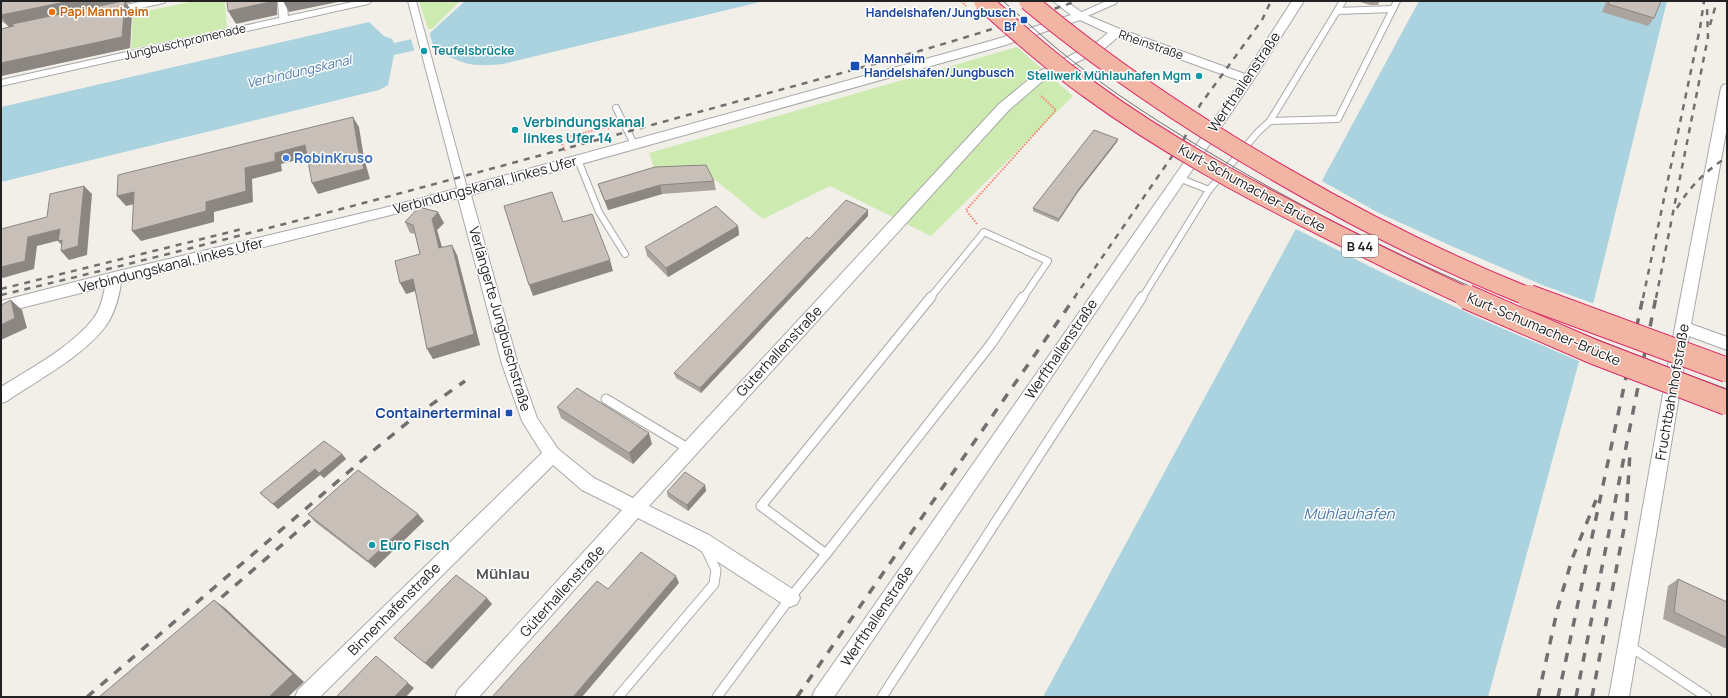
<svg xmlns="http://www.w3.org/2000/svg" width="1728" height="698" font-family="Manrope,sans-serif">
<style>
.grass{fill:#cdebb0}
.water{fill:#aad3df}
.pier{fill:#f2efe9}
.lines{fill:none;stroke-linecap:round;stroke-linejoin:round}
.service-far1-casing{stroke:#a9a9a9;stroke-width:8}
.service-casing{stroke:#a9a9a9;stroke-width:11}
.pedestrian-casing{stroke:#a9a9a9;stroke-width:2}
.minor-casing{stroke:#a9a9a9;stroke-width:2}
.path{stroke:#fa8072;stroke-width:2;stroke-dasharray:1.5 1.5;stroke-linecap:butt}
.service-far1{stroke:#fff;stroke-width:6}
.service{stroke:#fff;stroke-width:9}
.pedestrian{fill:#fff;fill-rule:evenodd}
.minor{fill:#fff;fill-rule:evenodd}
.tram{stroke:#707070;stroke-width:1}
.rail-far1{stroke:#707070;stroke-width:2.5;stroke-dasharray:6 6;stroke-linecap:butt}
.rail{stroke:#707070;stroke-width:3.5;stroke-dasharray:9 9;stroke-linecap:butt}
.trunk-bridge-far1-casing{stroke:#dc2a67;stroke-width:20;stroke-linecap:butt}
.trunk-bridge-casing{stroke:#dc2a67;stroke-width:26;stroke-linecap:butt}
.trunk-bridge-far1{stroke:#f2b4a3;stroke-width:18}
.trunk-bridge{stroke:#f2b4a3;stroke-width:24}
.wall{fill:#aba49e}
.shaded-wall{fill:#8b8681}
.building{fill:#c7bfb8;stroke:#8b8681}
.food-dot{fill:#e8710a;stroke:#fff;stroke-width:1.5}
.transit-dot{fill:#1a4fb4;stroke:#fff;stroke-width:1.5}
.culture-dot{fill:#0f9aa8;stroke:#fff;stroke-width:1.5}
.shop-dot{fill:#3f7fe0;stroke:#fff;stroke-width:1.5}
.labels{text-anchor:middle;stroke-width:3;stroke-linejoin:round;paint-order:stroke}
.far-food-label{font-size:12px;font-weight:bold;fill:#c56008;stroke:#fff;text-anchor:start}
.far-transit-label{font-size:12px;font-weight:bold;fill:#164399;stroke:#fff;text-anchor:end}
.far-street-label{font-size:12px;fill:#222;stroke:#fff}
.far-culture-label{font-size:12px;font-weight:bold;fill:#0d838f;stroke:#fff;text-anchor:start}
.far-water-label{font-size:13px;font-style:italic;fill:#4a7aab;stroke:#fff}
.shield{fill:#fff;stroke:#646464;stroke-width:1}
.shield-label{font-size:13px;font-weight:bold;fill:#222}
.street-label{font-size:14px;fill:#222;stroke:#fff}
.culture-label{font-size:14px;font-weight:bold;fill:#0d838f;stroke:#fff;text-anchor:start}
.shop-label{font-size:14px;font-weight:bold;fill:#366cbe;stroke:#fff;text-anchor:start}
.transit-label{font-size:14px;font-weight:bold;fill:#164399;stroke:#fff;text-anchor:end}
.water-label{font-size:15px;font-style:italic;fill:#4a7aab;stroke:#fff}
.neighbourhood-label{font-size:15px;font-weight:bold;fill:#555;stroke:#fff}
</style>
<rect width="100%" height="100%" fill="#f2efe9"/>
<g class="grass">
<polygon points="194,1 225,1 227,28 131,49 133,14"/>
<polygon points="419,1 460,1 432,29 428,29"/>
<polygon points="1017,47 1073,96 931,236 830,186 763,219 708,174 657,176 649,153"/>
</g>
<g class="water">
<path d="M 465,1 L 764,1 L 503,64 C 492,65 481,66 469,64 C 458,62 448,54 436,54 L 434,46 L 394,55 L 388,85 L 379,90 L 1,182 L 1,107 L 369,22 L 384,36 L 392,39 L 394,43 L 430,35 L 430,33 Z"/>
<polygon points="1419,1 1667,1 1580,358 1488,697 1043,697"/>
</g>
<g class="pier">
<polygon points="430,35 436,56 433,48 415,53 411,39"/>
<polygon points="1320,180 1377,212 1449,245 1545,286 1595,304 1581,362 1483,320 1383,273 1294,228"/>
</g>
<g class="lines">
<g class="service-far1-casing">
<g id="service-far1">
<polyline points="1337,11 1343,1"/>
<polyline points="1080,16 1114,1"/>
<polyline points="616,108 634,144"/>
<polyline points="1270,121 1337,11 1393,9"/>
<polyline points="578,160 599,212 625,254"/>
<polyline points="1179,178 1209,190"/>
<polyline points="930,298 984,232 1048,261 1023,298"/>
<polyline points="1142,298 1209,190 1258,132 1270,121 1338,119 1397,1"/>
</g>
</g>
<g class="service-casing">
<g id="service">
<polyline points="606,399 689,449"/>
<polyline points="826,554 761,506 931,297"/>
<polyline points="826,554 991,344 1023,297"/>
<polyline points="1628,645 1707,697"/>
<polyline points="618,697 714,584 716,570 705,547"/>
<polyline points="717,697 790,598 826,554"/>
<polyline points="882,697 1142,297"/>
</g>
</g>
<g class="pedestrian-casing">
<g id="pedestrian">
<polygon points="278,1 286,1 288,16 357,1 372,1 368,4 1,86 1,80 279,18"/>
<polygon points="408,1 416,1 468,192 467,195 459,195 458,192"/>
</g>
</g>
<g class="minor-casing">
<g id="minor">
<polygon points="144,1 166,1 164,3 108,15 104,14 102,12 104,10"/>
<path d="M 1053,1 L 1066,1 L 1084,14 L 1120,29 L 1245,74 L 1292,1 L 1304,1 L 1254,79 L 834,697 L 812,697 L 815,690 L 1241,81 L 1118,37 L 1105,48 L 1046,78 L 1009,110 L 649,506 L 709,535 L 797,592 L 800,598 L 797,604 L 790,607 L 783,604 L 695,547 L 638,518 L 479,697 L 455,697 L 458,690 L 622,510 L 582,490 L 553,465 L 320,697 L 295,697 L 298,690 L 542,453 L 522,421 L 502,364 L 458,198 L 121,283 C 119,297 114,315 105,327 C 82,357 39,379 7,401 L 1,403 L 1,387 C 31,368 71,347 93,319 C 100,311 103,297 105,287 L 1,313 L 1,301 L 114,272 L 384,208 L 463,187 L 994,40 L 1071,15 ZM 1080,20 L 1108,33 L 1097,42 L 1038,72 L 999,104 L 633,498 L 594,478 L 558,449 L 537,418 L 518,364 L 471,195 L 1002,46 Z"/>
<polygon points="1727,84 1727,127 1691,324 1727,337 1727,350 1689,336 1629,697 1609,697 1675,327 1721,88 1723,85"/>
</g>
</g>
<g class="path">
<polyline points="961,1 966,6"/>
<polyline points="565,151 560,139 607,127 610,129"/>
<polyline points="977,224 966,210 1056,110 1040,95"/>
</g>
<use href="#service-far1" class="service-far1"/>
<use href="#service" class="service"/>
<use href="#pedestrian" class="pedestrian"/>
<use href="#minor" class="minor"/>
<g class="tram">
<path d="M 1003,1 C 1028,23 1052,46 1079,66 C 1131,106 1189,141 1246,174 C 1399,262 1562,328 1727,389"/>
<polyline points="1622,343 1727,382"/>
</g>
<g class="rail-far1">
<polyline points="1710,25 1717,1"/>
<path d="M 1677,208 C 1690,186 1706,171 1727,157"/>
<polyline points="1,289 242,229"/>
<path d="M 1,295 C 216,244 428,186 641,128 C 787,87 934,51 1077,1"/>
<polyline points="1074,298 1184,139 1200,105 1262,20 1271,1"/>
<polyline points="1643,298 1700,28 1704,1"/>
<polyline points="1656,298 1708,37 1707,8"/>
</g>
<g class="rail">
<polyline points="208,609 321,511"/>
<polyline points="87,697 374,450 418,414 465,381"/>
<polyline points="797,697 1075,297"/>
<polyline points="1538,697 1558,607 1572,559 1596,500"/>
<polyline points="1558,697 1643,297"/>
<polyline points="1576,697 1656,297"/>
<polyline points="1592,697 1626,518 1630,452"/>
</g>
<g class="trunk-bridge-far1-casing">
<g id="trunk-bridge-far1">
<path d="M 983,1 C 1017,32 1052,63 1090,90 C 1164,144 1245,188 1327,229 C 1374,253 1421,276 1469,298"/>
<path d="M 1028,1 C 1108,68 1194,125 1285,177 C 1364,223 1446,264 1532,298"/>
</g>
</g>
<g class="trunk-bridge-casing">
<g id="trunk-bridge">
<polyline points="1467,297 1594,352 1727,403"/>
<polyline points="1529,297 1727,370"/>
</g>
</g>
<use href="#trunk-bridge-far1" class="trunk-bridge-far1"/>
<use href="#trunk-bridge" class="trunk-bridge"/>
</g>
<g class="wall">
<polygon points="3,1 133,1 133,2 126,3 132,11 130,48 1,76 1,29 9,27 3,22 1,20 1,3"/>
<polygon points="1357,1 1380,1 1378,5 1370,5"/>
<polygon points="1602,1 1661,1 1654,18 1648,26 1602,12 1606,2"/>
<polygon points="1118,139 1117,142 1078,192 1058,222 1033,211 1033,208"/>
<polygon points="714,181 716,190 662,194 608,210 601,193 598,184"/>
<polygon points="868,216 701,393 676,378 674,373"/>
<polygon points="405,222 444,223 437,230 442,247 457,255 480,345 433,359 415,291 406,294 420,254 415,234 410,233"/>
<polygon points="738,226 739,235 668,277 647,256 645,247"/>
<polygon points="557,407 652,444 633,464 561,418"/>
<polygon points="342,454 346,459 324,478 320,475 278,509 260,493"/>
<polygon points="705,485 706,491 688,511 668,497 667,492"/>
<polygon points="308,514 424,521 375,568 315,522"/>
<polygon points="1678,579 1727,602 1727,649 1663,619 1668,586"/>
<polygon points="492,604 432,669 401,644 394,638"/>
</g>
<g class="shaded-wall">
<polygon points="70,1 133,1 133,2 126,3 132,11 130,48 1,76 1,63 122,37 12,24 13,26 9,27 1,16 1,15"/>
<polygon points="270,1 277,1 277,15 236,24 228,11"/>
<polygon points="283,1 343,1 289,12"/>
<polygon points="353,117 359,127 364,158 370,179 318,194 312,183 358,148"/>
<polygon points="1118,139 1117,142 1078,192 1058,222 1059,219 1079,189"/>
<polygon points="305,145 312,156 281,164 282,171 252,179 253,202 214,212 214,222 141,241 132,231 206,202 245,168 275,153"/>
<polygon points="660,185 662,194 608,210 605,201"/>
<polygon points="84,186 92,194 87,255 69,260 61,251 66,250 58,241 62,240"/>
<polygon points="134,192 143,202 126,206 117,196"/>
<polygon points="868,210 868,216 701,393 700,388"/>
<polygon points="438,212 444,223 437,230 445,259 439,248 432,219"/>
<polygon points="738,226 739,235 668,277 666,268"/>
<polygon points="60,229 68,238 37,246 34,269 3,278 1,276 1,267 28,237"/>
<polygon points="452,245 457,255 480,345 433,359 427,349"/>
<polygon points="610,260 613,271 533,296 529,285"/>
<polygon points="413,279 418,290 406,294 400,283"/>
<polygon points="11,300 22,310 27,328 1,340 1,325"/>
<polygon points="649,433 652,444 633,464 629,453"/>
<polygon points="342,454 346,459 324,478 319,473"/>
<polygon points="315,469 320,475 278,509 273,504"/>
<polygon points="705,485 706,491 688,511 687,505"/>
<polygon points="418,514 424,521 375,568 368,561"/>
<polygon points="676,576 679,583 582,697 573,697"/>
<polygon points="487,598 492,604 432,669 425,663"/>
<polygon points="214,600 225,608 304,682 288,697 269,697"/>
<polygon points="408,683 414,688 406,697 394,697"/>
</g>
<g class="building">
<polygon points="3,1 70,1 1,15 1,3"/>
<polygon points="123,1 125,1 122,37 1,63 1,29 14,26 12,24"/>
<polygon points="227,1 270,1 270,2 228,11"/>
<polygon points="1609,1 1661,1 1654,18 1608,4"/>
<polygon points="353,117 358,148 364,169 312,183 305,145 275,153 275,161 245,168 246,191 206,202 206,211 132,231 134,192 117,196 118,175"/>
<polygon points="1094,130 1118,139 1079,189 1059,219 1033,208"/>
<polygon points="706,165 714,181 660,185 605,201 598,184 655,167"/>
<polygon points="84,186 78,246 61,251 62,240 58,241 60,229 28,237 25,261 1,267 1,229 47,217 50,194"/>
<polygon points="552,192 563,222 592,214 610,260 529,285 504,206"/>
<polygon points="846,200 868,210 700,388 674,373 807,237 809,239"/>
<polygon points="716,206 738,226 666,268 645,247"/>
<polygon points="419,207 438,212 432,219 439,248 452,245 474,334 427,349 413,279 400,283 395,261 420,254 413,225 405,222"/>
<polygon points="11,300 15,318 1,325 1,305"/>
<polygon points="577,388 649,433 629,453 557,407"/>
<polygon points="324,441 342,454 319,473 315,469 273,504 260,493"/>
<polygon points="358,470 418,514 368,561 308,514"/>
<polygon points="685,472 705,485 687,505 667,492"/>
<polygon points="641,552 676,576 573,697 492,697 597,581 608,589"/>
<polygon points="456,575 487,598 425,663 394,638"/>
<polygon points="1678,579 1727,602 1727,638 1674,612"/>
<polygon points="214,600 293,674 269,697 99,697"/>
<polygon points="376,656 408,683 394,697 336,697"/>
</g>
<circle class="food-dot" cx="52" cy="12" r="4"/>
<g class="transit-dot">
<rect x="1020" y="16" width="8" height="8" rx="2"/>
<rect x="850" y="61" width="10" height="10" rx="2"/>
<rect x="505" y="409" width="8" height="8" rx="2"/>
</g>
<g class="culture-dot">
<circle cx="424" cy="51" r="4"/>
<circle cx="1199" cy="76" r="4"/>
<circle cx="515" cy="130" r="4"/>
<circle cx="372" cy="545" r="4"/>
</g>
<circle class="shop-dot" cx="286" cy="158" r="4"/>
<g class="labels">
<g class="far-food-label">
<text x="60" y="16">Papi Mannheim</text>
</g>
<g class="far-transit-label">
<text x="1016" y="17">Handelshafen/Jungbusch<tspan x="1016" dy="14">Bf</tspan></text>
<text x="864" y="63" text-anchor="start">Mannheim<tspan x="864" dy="14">Handelshafen/Jungbusch</tspan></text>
</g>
<g class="far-street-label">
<text transform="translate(185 42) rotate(-13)" y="4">Jungbuschpromenade</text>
<text transform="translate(1151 45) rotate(19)" y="4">Rheinstraße</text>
</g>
<g class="far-culture-label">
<text x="432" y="55">Teufelsbrücke</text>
<text x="1191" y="80" text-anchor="end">Stellwerk Mühlauhafen Mgm</text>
</g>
<g class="far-water-label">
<text transform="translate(299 71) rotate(-13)" y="5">Verbindungskanal</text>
</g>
<rect class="shield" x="1342" y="235" width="36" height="22" rx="3"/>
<g class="shield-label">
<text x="1360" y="251">B 44</text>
</g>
<g class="street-label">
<text transform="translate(1244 82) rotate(-56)" y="5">Werfthallenstraße</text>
<text transform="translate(485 185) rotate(-15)" y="5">Verbindungskanal, linkes Ufer</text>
<text transform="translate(1252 188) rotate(29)" y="5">Kurt-Schumacher-Brücke</text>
<text transform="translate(171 265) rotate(-14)" y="5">Verbindungskanal, linkes Ufer</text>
<text transform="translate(500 319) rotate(74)" y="5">Verlängerte Jungbuschstraße</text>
<text transform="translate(1544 329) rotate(23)" y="5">Kurt-Schumacher-Brücke</text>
<text transform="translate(1061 349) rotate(-56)" y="5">Werfthallenstraße</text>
<text transform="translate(779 351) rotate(-47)" y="5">Güterhallenstraße</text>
<text transform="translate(1672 392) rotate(-80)" y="5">Fruchtbahnhofstraße</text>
<text transform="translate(562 591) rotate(-48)" y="5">Güterhallenstraße</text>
<text transform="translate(394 609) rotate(-45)" y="5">Binnenhafenstraße</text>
<text transform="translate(877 616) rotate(-56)" y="5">Werfthallenstraße</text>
</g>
<g class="culture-label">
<text x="523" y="127">Verbindungskanal<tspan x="523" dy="16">linkes Ufer 14</tspan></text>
<text x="380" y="550">Euro Fisch</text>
</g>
<g class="shop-label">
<text x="294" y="163">RobinKruso</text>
</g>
<g class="transit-label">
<text x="501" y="418">Containerterminal</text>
</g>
<g class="water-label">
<text x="1349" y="519">Mühlauhafen</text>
</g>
<g class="neighbourhood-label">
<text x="503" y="579">Mühlau</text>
</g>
</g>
<rect width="1728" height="698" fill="none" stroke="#222222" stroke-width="4"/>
</svg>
